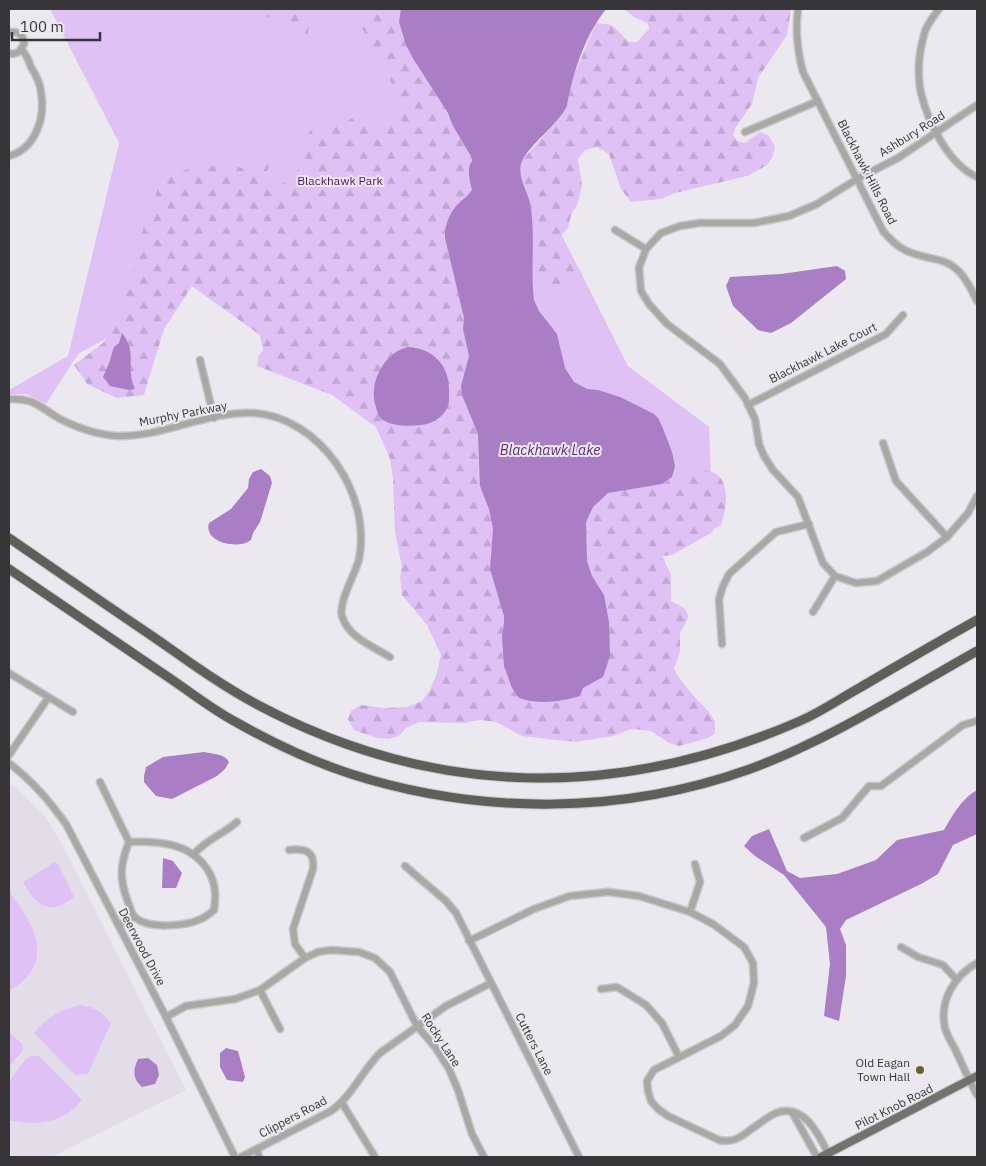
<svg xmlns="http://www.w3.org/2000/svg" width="986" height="1166" font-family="'IBM Plex Sans',sans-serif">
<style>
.built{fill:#e3dce9}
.green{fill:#dfc1f5}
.forest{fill:url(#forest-firs)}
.water{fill:#a97ec5}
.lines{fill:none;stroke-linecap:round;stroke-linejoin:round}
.minor-casing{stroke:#c8c4ca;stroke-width:9}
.major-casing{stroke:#c8c4ca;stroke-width:10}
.highway-casing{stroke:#c8c4ca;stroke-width:11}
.minor{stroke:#a9a8a5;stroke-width:6}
.major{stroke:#73726c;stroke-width:8}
.highway{stroke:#5f5e58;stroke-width:9}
.poi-dot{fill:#69612d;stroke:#ece8ef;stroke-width:2}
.labels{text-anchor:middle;stroke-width:4;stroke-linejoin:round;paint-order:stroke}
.street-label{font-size:12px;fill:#373538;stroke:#ece8ef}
.park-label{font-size:12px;fill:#4d136a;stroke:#ece8ef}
.poi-label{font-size:12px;fill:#373538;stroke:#ece8ef;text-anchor:end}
.water-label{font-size:14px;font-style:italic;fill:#5e277d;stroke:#ece8ef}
</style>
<defs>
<pattern id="forest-firs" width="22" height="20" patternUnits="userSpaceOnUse" patternTransform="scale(1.25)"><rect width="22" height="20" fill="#dfc1f5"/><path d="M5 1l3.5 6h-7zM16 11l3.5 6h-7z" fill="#c0a6d3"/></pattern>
</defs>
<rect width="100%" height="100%" fill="#ece8ef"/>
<polygon class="built" points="12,784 45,816 61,843 186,1090 51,1157 9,1157 9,786"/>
<g class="green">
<polygon points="50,9 447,9 628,366 709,427 713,532 672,555 662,556 671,575 670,678 646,724 485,710 431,457 192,286 133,318 134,323 78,354 46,404 26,394 9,394 9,390 68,356 119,143"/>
<path d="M 53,863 L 58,864 L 74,897 C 69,900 62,906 56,907 C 40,910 29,894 23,882 Z"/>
<path d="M 9,892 C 28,917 53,951 25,979 C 21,984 14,987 9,990 Z"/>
<path d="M 80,1005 C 94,1007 102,1012 111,1023 L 88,1074 L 75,1075 L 34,1033 C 46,1018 61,1009 80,1005 Z"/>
<polygon points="9,1032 22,1044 23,1050 9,1067"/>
<path d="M 31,1056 L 39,1056 L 82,1100 C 64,1123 36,1127 9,1120 L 9,1082 L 26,1059 Z"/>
</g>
<g class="forest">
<path d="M 249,9 L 303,9 C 309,21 312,29 304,40 L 299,37 L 293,23 L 261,15 Z"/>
<path d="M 349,9 L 401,9 L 399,22 L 406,45 L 414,60 L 448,113 L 453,126 L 472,158 L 472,161 C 466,169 470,181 472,190 C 468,196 463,199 458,204 C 450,212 444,226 445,238 L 464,318 L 463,329 L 469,356 L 461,385 L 474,425 L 478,434 L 480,486 L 489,509 L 493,529 L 490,561 L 492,578 L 504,616 L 504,623 L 502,636 L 504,666 L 522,699 L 549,703 L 582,694 L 583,688 L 603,677 L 610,656 L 609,622 L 604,595 L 592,576 L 587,561 L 586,522 L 593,507 L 608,493 L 662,484 L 669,480 L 674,473 C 683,473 692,470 701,470 C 732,470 728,504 721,525 L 672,555 L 662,556 L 671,575 L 671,601 L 684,608 L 689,616 L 680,633 L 680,652 L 674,668 L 677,675 L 692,694 L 709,712 L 715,722 L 715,733 L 708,738 L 679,746 L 669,743 L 651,731 L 643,730 L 631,729 L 613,736 L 575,742 L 522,736 L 496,722 L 480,720 L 464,723 L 419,722 L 406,728 L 399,736 L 389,739 L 377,738 L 354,730 L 348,719 L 351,711 L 361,705 L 384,708 L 407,707 L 422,701 L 430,690 L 437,673 L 441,655 L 427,625 L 402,595 L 400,578 L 402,567 L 395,532 L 393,478 L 390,459 L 376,427 L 332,395 L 257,366 L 259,355 L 263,350 L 260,335 L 192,286 L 164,329 L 144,395 L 117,398 L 87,384 L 74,365 L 103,343 L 116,325 L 132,275 L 148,209 L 156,195 L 159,184 L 172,175 L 185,170 L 205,166 L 229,166 L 244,168 L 263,160 L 269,162 L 269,167 L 262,180 L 262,185 C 269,188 274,187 281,184 C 294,179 302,165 305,152 C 307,144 305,135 311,130 C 318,124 325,127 333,127 C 342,127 345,120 354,118 C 363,116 368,121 376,122 C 384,124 395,121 402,118 C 400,90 366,32 349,9 Z"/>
<path d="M 624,9 L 791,9 L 787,35 L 758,78 L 752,104 L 736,127 L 733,135 L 737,141 L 745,143 L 760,132 L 768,135 L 775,146 L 773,156 L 767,165 L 747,176 L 675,193 L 661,199 L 631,202 L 621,189 L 609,154 L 597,147 L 585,150 L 578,159 L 582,185 L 578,203 L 571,215 L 568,228 L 562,234 L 561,241 L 564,253 L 577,266 L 582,274 L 567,292 L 556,296 L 549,293 L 542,285 L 533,285 C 533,262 536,222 529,200 C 525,186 518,174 523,159 L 556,122 L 567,106 L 572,80 L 596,23 L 612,25 L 629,42 L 637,42 L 649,29 L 648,23 L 634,17 Z"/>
</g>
<g class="water">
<path d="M 401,9 L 606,9 C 585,36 573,72 567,106 C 556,127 535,139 523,159 C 515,173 527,190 530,203 C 536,235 530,268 534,300 L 539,311 L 557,334 L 565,368 L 574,382 L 587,389 L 598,390 L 620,397 L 654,414 L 658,418 L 662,426 L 672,452 L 675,466 L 672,477 L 662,484 L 608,493 L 593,507 L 586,522 L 587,561 L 592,576 L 604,595 L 609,622 L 610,656 L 603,677 L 583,688 L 580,696 C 560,702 539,705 519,698 L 512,688 L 504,666 L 502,636 L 504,623 L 504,616 L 490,569 L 493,529 L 489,509 L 480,486 L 478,434 L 462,395 L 461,386 L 469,356 L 463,329 L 464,318 L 445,238 C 444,226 450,212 458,204 C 463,199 468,196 472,190 C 470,181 466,169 472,161 L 472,158 L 453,126 L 448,113 L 414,60 L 406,45 L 399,22 Z"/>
<polygon points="837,266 845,271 846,279 791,323 771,333 758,330 733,306 726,286 730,277 781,274"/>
<path d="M 122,333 C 138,352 125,368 135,389 L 129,390 L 110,386 L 103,377 L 109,363 L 114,347 L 119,343 Z"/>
<path d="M 408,347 C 436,349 451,368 449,396 C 449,401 449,406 446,410 C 441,419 430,424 421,425 C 409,426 394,427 383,420 C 379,418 377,412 376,407 C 368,384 383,353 408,347 Z"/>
<path d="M 261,469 L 270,476 L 272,483 L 260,522 L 253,533 L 251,540 C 239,550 203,543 209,523 L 231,509 L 248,488 L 249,479 L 253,472 Z"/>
<path d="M 204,752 C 213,754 225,754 229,762 L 225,769 L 217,776 L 172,799 L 156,796 L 144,782 L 144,776 L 146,767 L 163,757 Z"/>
<path d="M 977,790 L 977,834 L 953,845 L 938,874 L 921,884 L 846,920 L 840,929 L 846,945 L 846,976 L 839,1021 L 824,1016 L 830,964 L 826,927 L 784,875 L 755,856 L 744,846 L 752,836 L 769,829 L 787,871 L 800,878 L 837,874 L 876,860 L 897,840 L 944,830 C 952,816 962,798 977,790 Z"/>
<polygon points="163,858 173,861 182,873 176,888 162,888"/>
<polygon points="226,1048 238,1051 245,1077 243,1082 227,1080 220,1067 220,1053"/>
<path d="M 148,1058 L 157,1065 L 159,1075 L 155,1084 L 142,1087 C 132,1078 133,1070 138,1059 Z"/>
</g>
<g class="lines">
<g class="minor-casing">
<g id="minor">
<path d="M 798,9 C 795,32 797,50 803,72 L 883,231 C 898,249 907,253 930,258 C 934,259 940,260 945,262 C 962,269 969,285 977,301"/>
<path d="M 939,9 C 933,17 926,25 924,35 C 919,53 917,74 921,93 C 928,122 948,164 977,177"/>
<path d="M 9,33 C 17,30 24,35 24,44 L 19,52 L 13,54 L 9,53"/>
<polyline points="977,105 898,158 857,179 817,204 789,216 754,223 700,223 680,226 661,233 646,249 639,268 641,291 649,304 667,324 720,364 745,398 755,419 759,444 764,456 773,470 798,497 823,563 835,576 856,583 877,581 927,552 947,537 968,513 977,496"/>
<polyline points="745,132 818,101"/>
<path d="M 9,156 C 35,149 46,118 41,92 C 40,83 36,75 31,67 C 29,61 26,54 22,50"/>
<polyline points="615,230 646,249"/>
<polyline points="200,360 214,418"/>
<path d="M 9,399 C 35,398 39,407 60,419 C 78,428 98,435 118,436 C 164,437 207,411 253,413 C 320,417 372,494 359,559 C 356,573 338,602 342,616 C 348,637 372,646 390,657"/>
<polyline points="748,405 886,334 903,315"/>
<polyline points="883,443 896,481 947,537"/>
<polyline points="813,612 835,576"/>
<polyline points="722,644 719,599 723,586 729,574 776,532 809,524"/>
<polyline points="9,673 73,712"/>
<polyline points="9,755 48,698"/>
<path d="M 9,763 C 34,783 47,798 66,824 L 166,1017 L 235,1157"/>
<polyline points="100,782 129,842"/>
<polyline points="804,838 842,818 869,786 881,786 963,725 977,721"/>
<path d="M 129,842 C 160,841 192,843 209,872 C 216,885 216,896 214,910 C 210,913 206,917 201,919 C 186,926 146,930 134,916 C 131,913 130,906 128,902 C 119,879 120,864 129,842 Z"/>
<path d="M 289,850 C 305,848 315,851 313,869 L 293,929 L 295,944 L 305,958"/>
<path d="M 194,854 C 207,839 222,835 237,822"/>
<polyline points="405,866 446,901 456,913 579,1157"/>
<polyline points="690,912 700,882 695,864"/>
<polyline points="118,925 134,917"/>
<path d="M 469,941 L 534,909 L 570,896 L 608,892 L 639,896 L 690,912 L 713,924 L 744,947 L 753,963 L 754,983 L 748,1006 L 735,1025 L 721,1036 L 654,1070 L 647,1081 L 648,1091 L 651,1101 L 658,1109 L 668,1116 L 719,1140 C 732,1143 740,1138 750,1130 C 758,1125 767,1117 776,1113 C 805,1102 820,1137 830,1157"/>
<polyline points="901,947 918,957 943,965 956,979"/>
<path d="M 977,963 C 954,976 939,1001 945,1028 C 947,1035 951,1042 955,1049 C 962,1064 969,1080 977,1095"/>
<polyline points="601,989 617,987 646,1005 662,1023 679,1057"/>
<polyline points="260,990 280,1029"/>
<polyline points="166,1017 186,1006 235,999 260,990 305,958 318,952 331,950 359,952 375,958 390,972 417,1026 435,1047 449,1069 458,1090 472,1134 484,1157"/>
<polyline points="342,1103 375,1157"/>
<polyline points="792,1112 817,1157"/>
<polyline points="257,1149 259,1157"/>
<path d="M 241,1157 L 331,1111 C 352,1096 362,1071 380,1053 L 446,1006 L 491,983"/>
</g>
</g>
<g class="major-casing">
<polyline id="major" points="821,1157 977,1076"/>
</g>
<g class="highway-casing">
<g id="highway">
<path d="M 9,538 C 57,571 106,605 155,638 C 188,661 222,686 258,705 C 435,799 619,800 800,721 C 821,712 841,698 861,687 C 900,664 938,642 977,620"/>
<path d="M 9,569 C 59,603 109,637 159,671 C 184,687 208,707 234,721 C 271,742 311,761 351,774 C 480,815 622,815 750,769 C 829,740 904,692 977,651"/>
</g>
</g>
<use href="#minor" class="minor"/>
<use href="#major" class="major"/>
<use href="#highway" class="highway"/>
</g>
<circle class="poi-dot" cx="920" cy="1070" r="5"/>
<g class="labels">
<g class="street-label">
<text transform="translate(912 134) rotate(-32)" y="4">Ashbury Road</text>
<text transform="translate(867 172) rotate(63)" y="4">Blackhawk Hills Road</text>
<text transform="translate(823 353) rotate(-27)" y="4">Blackhawk Lake Court</text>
<text transform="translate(183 414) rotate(-11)" y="4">Murphy Parkway</text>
<text transform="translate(142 947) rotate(62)" y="4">Deerwood Drive</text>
<text transform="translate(441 1040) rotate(57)" y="4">Rocky Lane</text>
<text transform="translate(534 1044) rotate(63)" y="4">Cutters Lane</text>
<text transform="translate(894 1107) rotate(-27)" y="4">Pilot Knob Road</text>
<text transform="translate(293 1117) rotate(-28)" y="4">Clippers Road</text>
</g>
<g class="park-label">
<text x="340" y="185">Blackhawk Park</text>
</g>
<g class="poi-label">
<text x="910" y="1067">Old Eagan<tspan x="910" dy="14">Town Hall</tspan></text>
</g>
<g class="water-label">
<text x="550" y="455">Blackhawk Lake</text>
</g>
</g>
<rect width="986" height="1166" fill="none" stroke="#373538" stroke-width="20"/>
<path d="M12 32v8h88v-8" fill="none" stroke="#373538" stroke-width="2.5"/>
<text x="20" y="32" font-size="15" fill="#373538" stroke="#ece8ef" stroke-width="4" paint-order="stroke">100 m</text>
</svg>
